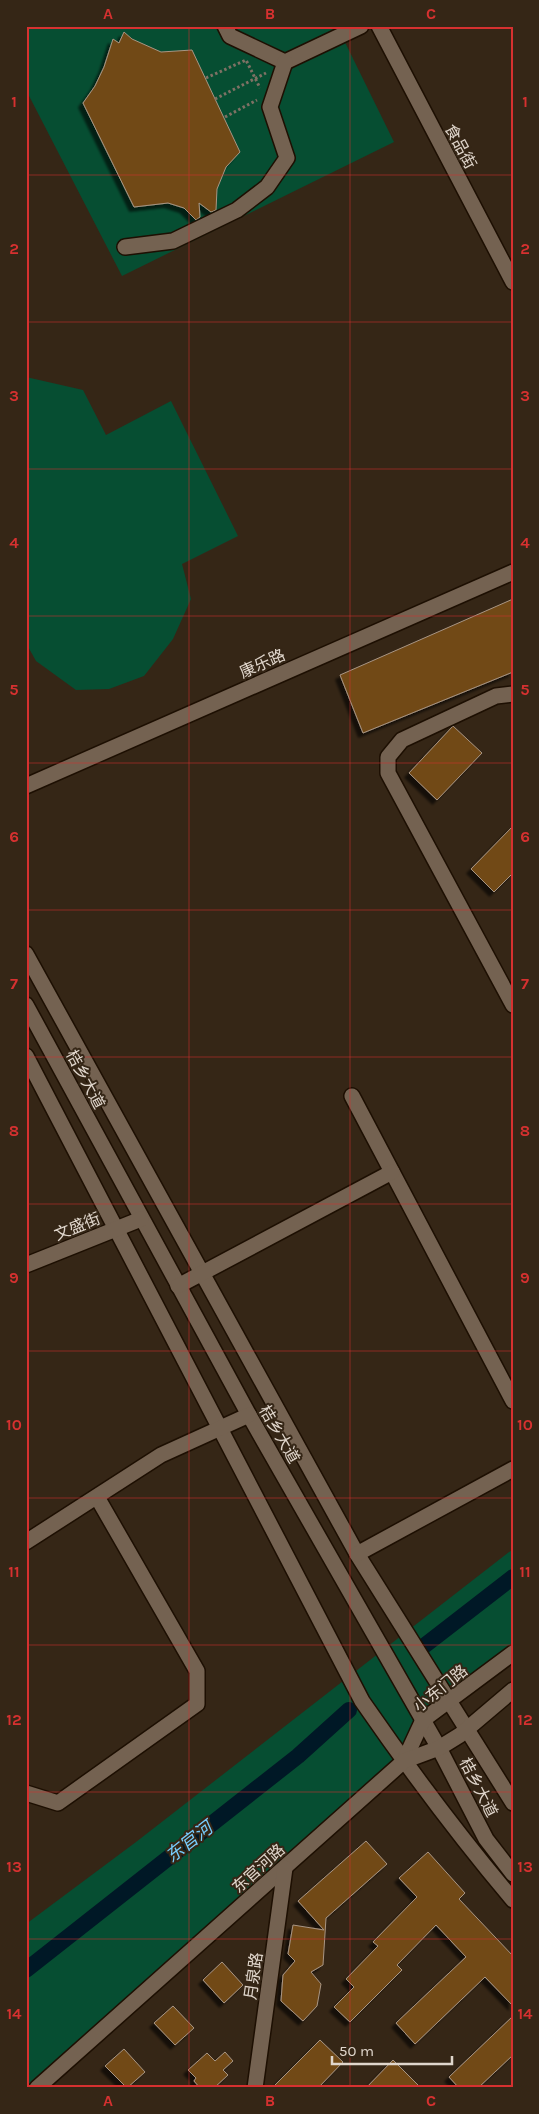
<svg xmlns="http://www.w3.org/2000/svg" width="539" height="2114" font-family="Karla,'Noto Sans SC',sans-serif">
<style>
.green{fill:#064e32}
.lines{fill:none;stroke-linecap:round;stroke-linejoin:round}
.canal{stroke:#001826;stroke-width:16}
.building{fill:#714918;stroke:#a89583;filter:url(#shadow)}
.minor-casing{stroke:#1d0f02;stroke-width:18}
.path{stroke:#7e7164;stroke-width:3;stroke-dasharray:2.5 2.5;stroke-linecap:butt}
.minor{stroke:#746251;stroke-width:15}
.grid{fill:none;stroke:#d63130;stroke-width:1;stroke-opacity:0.55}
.labels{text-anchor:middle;stroke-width:4;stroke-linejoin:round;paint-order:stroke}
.street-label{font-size:16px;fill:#e0d6cc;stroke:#352616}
.water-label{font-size:18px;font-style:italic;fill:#77cdfd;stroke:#352616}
.neatline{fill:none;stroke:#d63130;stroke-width:2}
.grid-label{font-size:16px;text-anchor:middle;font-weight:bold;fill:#d63130}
</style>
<defs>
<filter id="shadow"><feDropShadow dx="-4.5" dy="4.5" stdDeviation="1" flood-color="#0009"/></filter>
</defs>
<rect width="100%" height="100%" fill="#352616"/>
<g class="green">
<polygon points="26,26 337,26 394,142 122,276 26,90"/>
<polygon points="26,377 83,390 106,435 171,401 238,536 182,564 191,599 173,639 144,676 109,689 76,690 36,661 26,643"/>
<polygon points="513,1549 513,1646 459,1687 404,1761 37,2088 26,2088 26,1924 136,1842"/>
</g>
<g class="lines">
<g class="canal">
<polyline points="424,1646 513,1577"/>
<polyline points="26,1970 298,1756 349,1710"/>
</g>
</g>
<g class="building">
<polygon points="124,32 132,39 161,52 192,50 240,152 226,167 217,189 216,210 211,212 199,203 200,217 196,220 184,208 168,203 134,207 83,103 95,86 104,67 113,39 119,43"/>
<polygon points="513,599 513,672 363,733 340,675"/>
<polygon points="453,726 482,753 437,800 409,773"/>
<polygon points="513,826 513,873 494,892 471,869"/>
<polygon points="366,1841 387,1864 326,1918 323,1965 311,1972 321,1984 317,2006 303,2021 281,2001 283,1975 295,1961 288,1954 293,1925 324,1930 298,1901"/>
<polygon points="428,1852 465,1893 459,1899 513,1956 513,2006 485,1977 415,2044 396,2023 466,1957 436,1925 397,1965 402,1970 350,2022 334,2007 354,1987 346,1979 378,1946 373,1942 417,1897 399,1878"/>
<polygon points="222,1962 243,1985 224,2003 203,1980"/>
<polygon points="173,2006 194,2028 175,2045 154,2023"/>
<polygon points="513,2016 513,2055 478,2088 459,2088 449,2077"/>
<polygon points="320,2040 343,2062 318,2088 272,2088"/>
<polygon points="124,2049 145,2072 127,2088 105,2066"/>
<polygon points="225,2052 233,2061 223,2070 228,2075 214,2088 200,2088 194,2081 196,2078 188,2070 207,2053 215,2061"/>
<polygon points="393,2060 421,2088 366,2088"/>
</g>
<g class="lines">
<g class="minor-casing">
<g id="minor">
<polyline points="225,26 230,36 285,62 361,26"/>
<polyline points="379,26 513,282"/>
<polyline points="125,247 173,241 237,210 267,187 287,158 270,107 285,62"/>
<polyline points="513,694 496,696 402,740 388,757 388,773 513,1005"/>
<polyline points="26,786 513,572"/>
<polyline points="26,954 357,1554 513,1803"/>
<polyline points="26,1005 249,1415 439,1748 486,1839 513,1874"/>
<path d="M 26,1056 L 362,1701 C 409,1769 459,1836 513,1900"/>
<polyline points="352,1096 513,1401"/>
<polyline points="26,1265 141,1219"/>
<polyline points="178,1286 392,1172"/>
<polyline points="26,1542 161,1455 249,1415"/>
<polyline points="357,1554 513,1469"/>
<polyline points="404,1761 423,1720 513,1653"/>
<polyline points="26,1793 58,1803 197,1704 197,1671 97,1497"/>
<polyline points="37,2088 404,1761 439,1748 460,1735 513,1690"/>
<polyline points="255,2088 285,1868"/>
</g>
</g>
<g class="path">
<polyline points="206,78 246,60 260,88"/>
<polyline points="215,99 266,73"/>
<polyline points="225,117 257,100"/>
</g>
<use href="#minor" class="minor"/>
</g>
<path class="grid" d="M 189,26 L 189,2088M 350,26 L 350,2088M 26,175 L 513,175M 26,322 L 513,322M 26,469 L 513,469M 26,616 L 513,616M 26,763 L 513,763M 26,910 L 513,910M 26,1057 L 513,1057M 26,1204 L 513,1204M 26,1351 L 513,1351M 26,1498 L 513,1498M 26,1645 L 513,1645M 26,1792 L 513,1792M 26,1939 L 513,1939"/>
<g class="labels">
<g class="street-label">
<text transform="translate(461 146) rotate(62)" y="6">食品街</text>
<text transform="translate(262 663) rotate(-24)" y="6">康乐路</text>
<text transform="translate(86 1079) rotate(62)" y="6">桔乡大道</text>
<text transform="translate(77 1226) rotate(-22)" y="6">文盛街</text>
<text transform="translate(280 1434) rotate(60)" y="6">桔乡大道</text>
<text transform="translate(440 1688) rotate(-39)" y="6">小东门路</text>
<text transform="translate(479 1787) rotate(63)" y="6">桔乡大道</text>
<text transform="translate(258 1868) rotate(-42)" y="6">东官河路</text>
<text transform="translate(253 1976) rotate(-82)" y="6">月泉路</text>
</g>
<g class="water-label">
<text transform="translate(189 1842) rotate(-38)" y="6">东官河</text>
</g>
</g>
<rect width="539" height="2114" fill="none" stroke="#352616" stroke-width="55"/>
<path d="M332 2056v8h120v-8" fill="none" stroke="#e0d6cc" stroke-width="2.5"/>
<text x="339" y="2056" font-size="15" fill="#e0d6cc" stroke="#352616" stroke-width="4" paint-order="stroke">50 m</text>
<rect x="28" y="28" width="484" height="2058" class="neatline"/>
<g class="grid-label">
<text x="108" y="19">A</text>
<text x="270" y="19">B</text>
<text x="431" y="19">C</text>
<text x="14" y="107">1</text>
<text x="525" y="107">1</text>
<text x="14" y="254">2</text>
<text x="525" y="254">2</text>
<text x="14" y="401">3</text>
<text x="525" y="401">3</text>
<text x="14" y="548">4</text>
<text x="525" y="548">4</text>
<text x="14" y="695">5</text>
<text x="525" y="695">5</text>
<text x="14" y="842">6</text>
<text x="525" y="842">6</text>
<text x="14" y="989">7</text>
<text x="525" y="989">7</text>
<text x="14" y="1136">8</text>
<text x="525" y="1136">8</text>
<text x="14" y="1283">9</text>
<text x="525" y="1283">9</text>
<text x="14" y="1430">10</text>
<text x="525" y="1430">10</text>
<text x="14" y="1577">11</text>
<text x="525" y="1577">11</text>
<text x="14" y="1725">12</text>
<text x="525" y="1725">12</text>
<text x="14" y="1872">13</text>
<text x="525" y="1872">13</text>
<text x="14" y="2019">14</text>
<text x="525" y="2019">14</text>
<text x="108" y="2106">A</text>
<text x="270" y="2106">B</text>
<text x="431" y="2106">C</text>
</g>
</svg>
